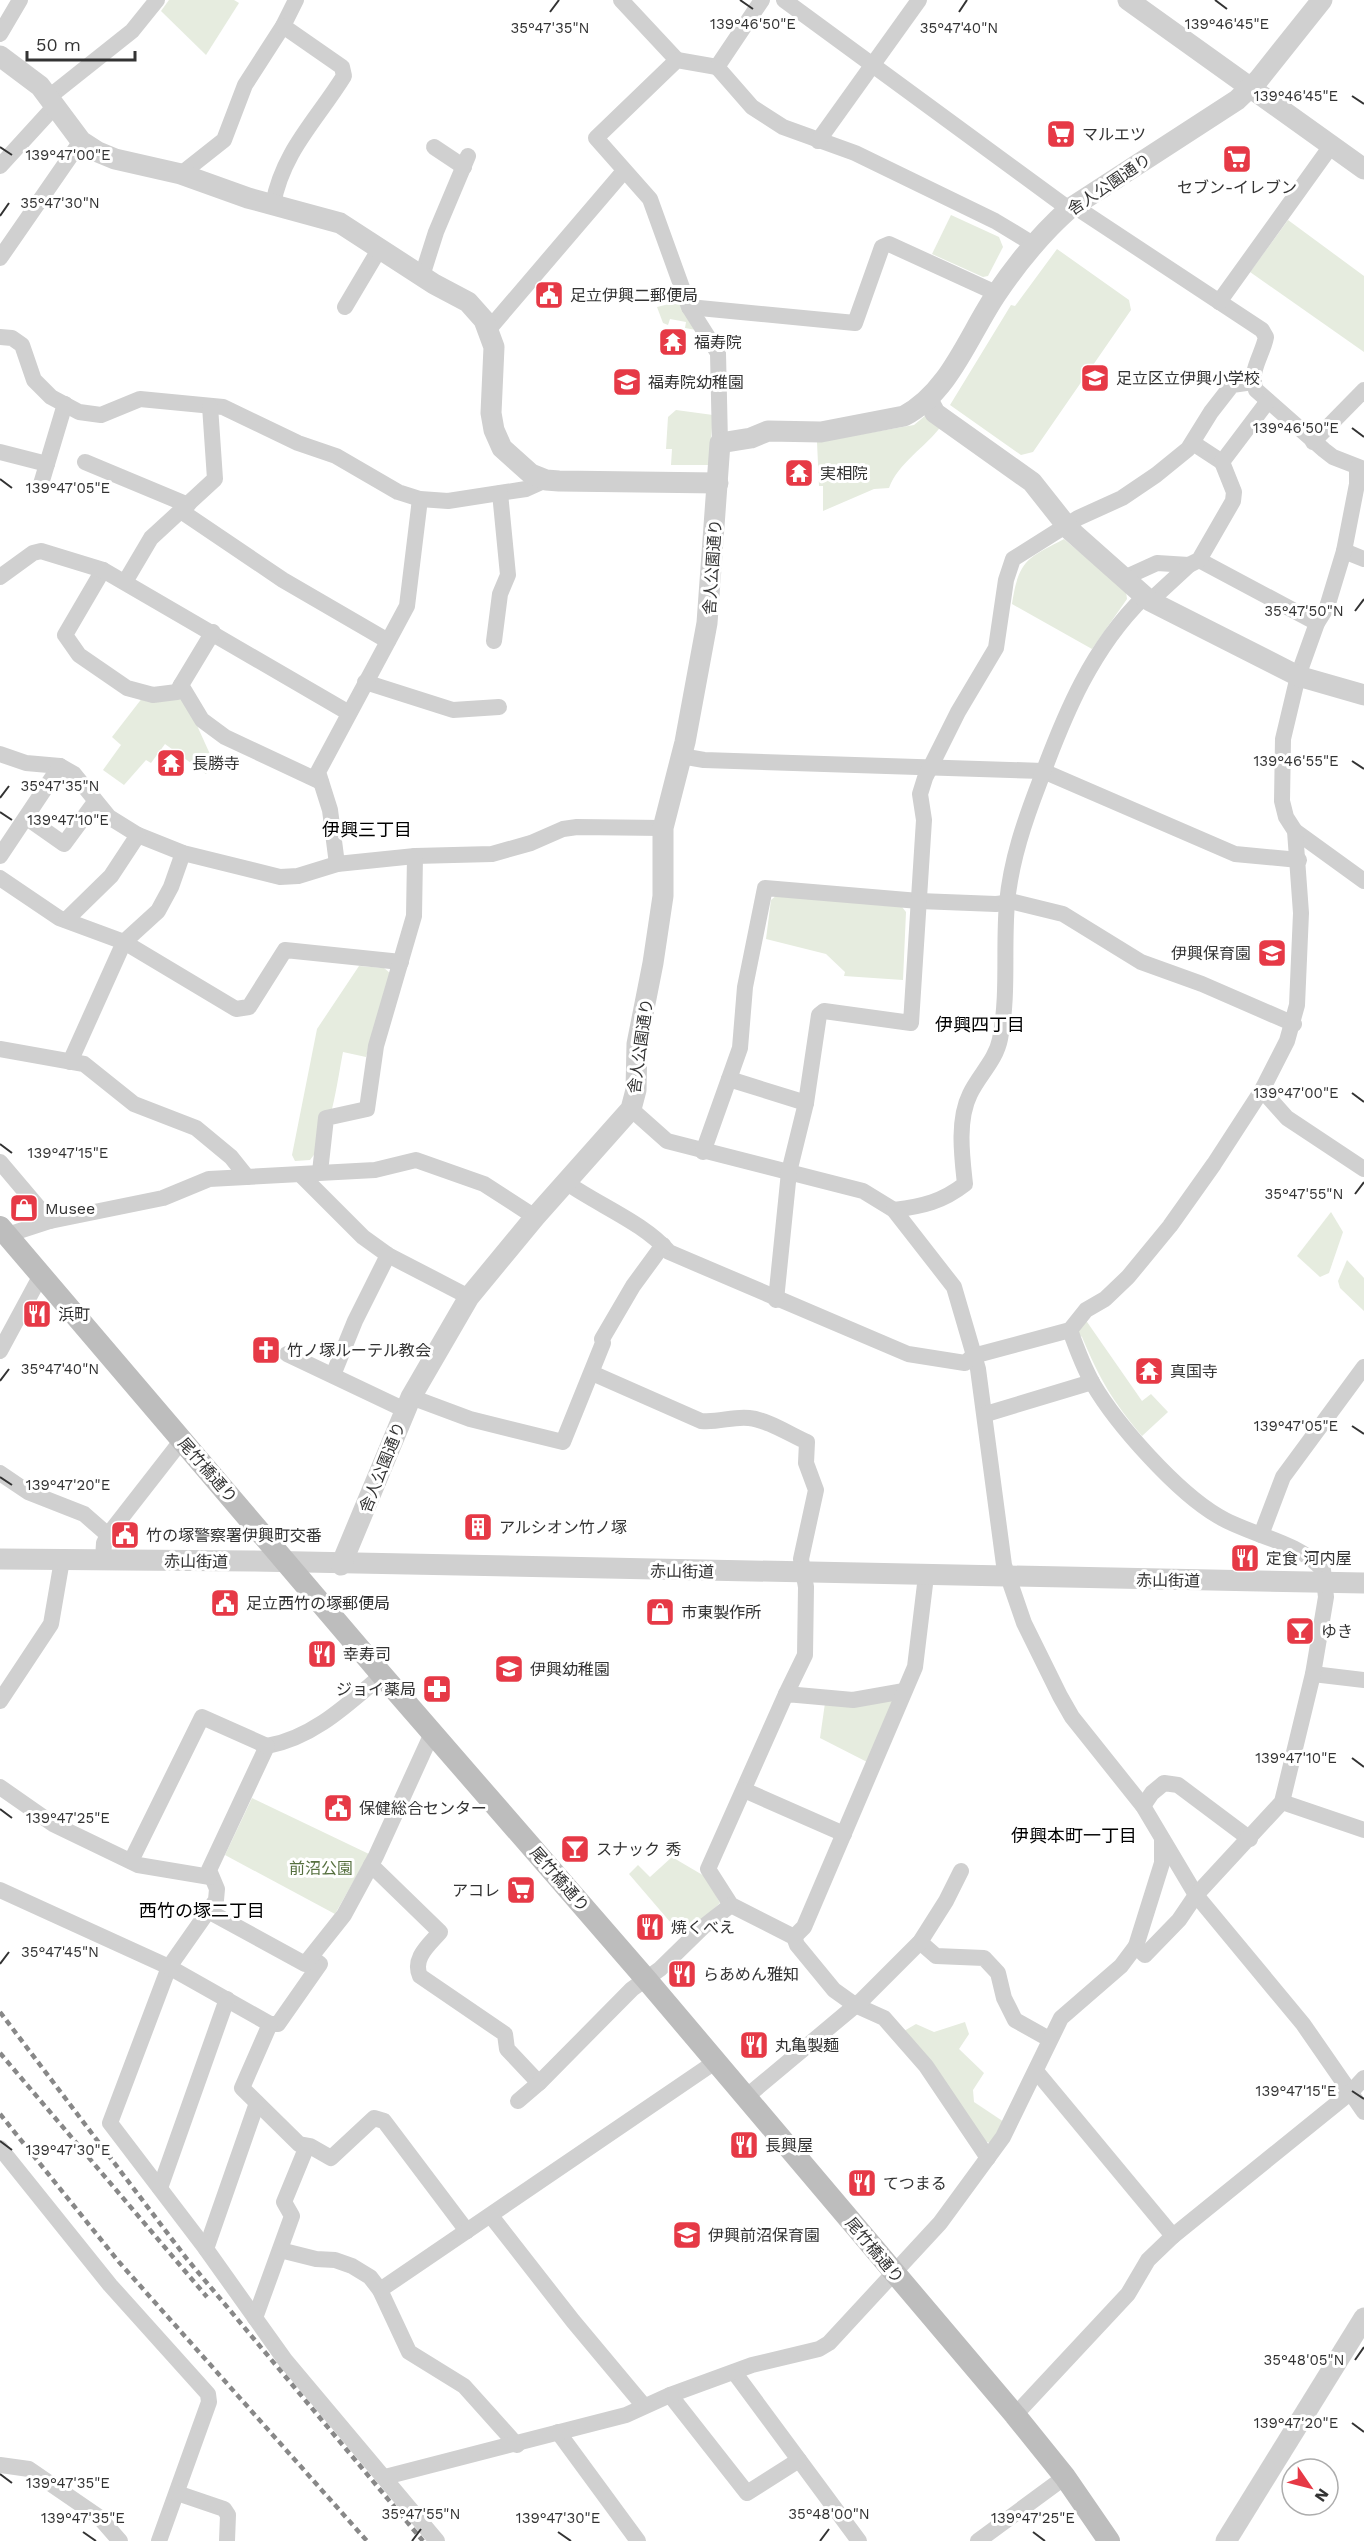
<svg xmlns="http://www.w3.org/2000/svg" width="1364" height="2541" font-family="'Work Sans','Noto Sans JP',sans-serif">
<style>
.green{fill:#e6ecdf}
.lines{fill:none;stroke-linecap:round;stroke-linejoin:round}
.minor{stroke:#d0d0d0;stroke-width:16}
.tertiary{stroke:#d0d0d0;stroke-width:21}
.secondary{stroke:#bdbdbd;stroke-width:22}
.rail{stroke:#888;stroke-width:4.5;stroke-dasharray:6 4.5;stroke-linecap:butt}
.ticks{fill:none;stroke:#333;stroke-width:2}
.labels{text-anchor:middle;stroke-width:6;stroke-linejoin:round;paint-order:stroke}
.poi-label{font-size:16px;fill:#333;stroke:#fff;text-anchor:start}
.street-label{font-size:16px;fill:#333;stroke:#fff}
.park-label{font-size:16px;fill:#56703f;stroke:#fff}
.neighbourhood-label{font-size:18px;fill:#000;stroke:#fff}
.ticks-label{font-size:15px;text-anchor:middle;fill:#333;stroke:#fff;stroke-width:6;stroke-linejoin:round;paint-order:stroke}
</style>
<rect width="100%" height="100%" fill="#fff"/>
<g class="green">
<polygon points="169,0 234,0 239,3 206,55 161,11"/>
<polygon points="951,215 999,237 1003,247 988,276 983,277 932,254"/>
<polygon points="1288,220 1364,276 1364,352 1250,272"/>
<polygon points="1057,249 1129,300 1131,310 1033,452 1021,455 950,405 1011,305 1015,306"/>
<polygon points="681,301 696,330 685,328 686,322 670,319 668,325 663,323 657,307"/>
<polygon points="676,410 713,415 709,465 671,465 672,449 666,449 668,417"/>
<path d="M 926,415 L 941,426 C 926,447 898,463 889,488 L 874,489 L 823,511 L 823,486 L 819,486 L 817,442 L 914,425 Z"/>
<path d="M 1064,539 L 1126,591 L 1127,599 L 1092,649 L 1012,604 C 1019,559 1027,559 1064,539 Z"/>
<polygon points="143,697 185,699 214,763 206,774 165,744 151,763 146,760 124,785 103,770 121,745 112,737"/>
<polygon points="777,895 902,907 906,912 903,980 844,976 845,972 826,954 766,939 771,900"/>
<path d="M 359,966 L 384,968 L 390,973 L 366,1057 L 343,1052 C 337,1082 331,1137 310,1160 L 295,1161 L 292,1155 L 317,1029 Z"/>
<polygon points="1331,1212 1343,1232 1329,1273 1320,1277 1297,1256"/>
<polygon points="1347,1260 1364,1278 1364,1311 1340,1288 1338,1281"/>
<path d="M 1085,1319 L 1142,1401 L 1151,1394 L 1168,1412 L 1142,1436 C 1112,1400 1100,1380 1082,1337 L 1076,1333 Z"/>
<polygon points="896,1699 869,1763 820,1738 825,1703"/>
<polygon points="252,1798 369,1854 335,1914 225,1855"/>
<polygon points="672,1857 706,1877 720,1903 683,1937 629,1874 638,1865 650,1877"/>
<polygon points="965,2022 969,2034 959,2049 984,2073 973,2090 974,2102 1004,2122 993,2144 984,2141 904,2031 916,2024 934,2032"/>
</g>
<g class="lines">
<g class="minor">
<polyline points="621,0 677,60"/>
<polyline points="762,0 717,67 677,60 596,138 650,199 689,307 855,323 882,247 889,244 996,293"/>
<polyline points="784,0 1069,209"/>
<polyline points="0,34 20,0"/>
<polyline points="717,67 752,107 783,127 855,153 995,221 1033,244"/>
<polyline points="49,97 132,31 157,0"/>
<polyline points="818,141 919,0"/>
<polyline points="434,147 464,167"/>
<polyline points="0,166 54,107"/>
<polyline points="181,174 224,140 245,85 283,26 296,0"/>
<path d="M 273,204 C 283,151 316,121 344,76 L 342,67 L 283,26"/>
<path d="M 1074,206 L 1262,330 L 1266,337 C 1263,354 1248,372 1256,390 L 1324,450 L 1333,457 L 1364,469"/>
<polyline points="0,258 81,141"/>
<polyline points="422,276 436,232 468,156"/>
<polyline points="1219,302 1331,146"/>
<polyline points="345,307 380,248"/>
<polyline points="689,307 718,353 720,443"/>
<polyline points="489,329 624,171"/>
<polyline points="0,337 12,338 22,345 34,380 51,397 79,412 101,415 140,399 223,407 298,443 336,456 398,492 420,499 448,501 526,489 546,480"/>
<polyline points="1313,442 1364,390"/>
<polyline points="1193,443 1222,462"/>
<polyline points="0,452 47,464"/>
<polyline points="85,462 188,505"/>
<polyline points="41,484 65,404"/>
<polyline points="181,511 283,580 388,641"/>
<polyline points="1344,551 1364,559"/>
<polyline points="1199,560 1317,623"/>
<polyline points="103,570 65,635 79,655 127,688 153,695 177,692 181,685"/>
<polyline points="0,577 33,553 41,551 103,570 349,713"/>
<polyline points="1124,578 1157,563 1189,565"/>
<polyline points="125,582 151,538 215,479 210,406"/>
<polyline points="1150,601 1189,565 1199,560 1233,501 1234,492 1222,462 1268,401"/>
<polyline points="213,632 181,685 202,720 225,737 321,782"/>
<polyline points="494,641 500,594 508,575 500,493"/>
<polyline points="365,682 453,710 499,707"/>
<polyline points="0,754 26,763 60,766 74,774 109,817 138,835 183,853 280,877 298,876 337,864 415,856 492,854 531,843 563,829 577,827 663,828"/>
<polyline points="681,756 704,760 1043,771 1235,854 1299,860"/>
<polyline points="27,818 64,844 95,802"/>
<polyline points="1295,831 1364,881"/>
<polyline points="0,856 60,766"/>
<polyline points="337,864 330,810 318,772 407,606 420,499"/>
<polyline points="0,878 59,918 124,942 236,1009 249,1007 285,950 401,962"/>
<polyline points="66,920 111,876 138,835"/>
<polyline points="0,1049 84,1064 134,1104 196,1128 231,1157 247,1177"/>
<polyline points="70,1062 124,942 158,911 171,887 183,853"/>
<polyline points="729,1079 806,1103"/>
<polyline points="1262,1090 1287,1118 1364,1169"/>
<polyline points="631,1109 667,1141 863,1191 894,1210 954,1287 978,1369 1004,1565 1024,1623 1060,1696 1072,1717 1143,1806 1196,1895 1303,2024 1364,2112"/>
<polyline points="703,1152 740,1048 745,987 765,888 919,901 996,904 1014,902 1063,914 1141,962 1202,984 1294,1024"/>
<polyline points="0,1162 50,1221 7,1235"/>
<polyline points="320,1172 326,1118 367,1109 376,1046 414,916 415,856"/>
<polyline points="302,1176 363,1237 388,1255 469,1297"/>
<path d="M 567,1183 C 600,1206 644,1223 669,1252 L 908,1354 L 965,1363 L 973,1356 L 1070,1330 L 1086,1310 L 1105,1299 L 1128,1277 L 1170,1226 L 1214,1164 L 1262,1090 L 1287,1041 L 1297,1005 L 1301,913 L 1295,831 L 1286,817 L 1282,801 L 1283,739 L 1298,676 L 1317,623 L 1327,607 L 1344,551 L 1357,484 L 1357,468"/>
<path d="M 894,1210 C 923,1206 942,1202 965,1184 C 962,1157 957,1120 970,1094 C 979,1075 996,1060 1000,1039 C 1009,993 1003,949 1007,903 C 1011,860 1025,820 1040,781 C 1065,713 1092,648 1144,597"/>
<polyline points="50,1221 163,1198 209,1179 375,1170 416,1160 484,1184 535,1217"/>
<polyline points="776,1300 789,1172 806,1103 819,1015 824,1011 911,1023 924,820 920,794 925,778 958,712 996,648 1006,580 1013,559 1078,518 1122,498 1156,475 1188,449 1211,412 1232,385 1253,382"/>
<polyline points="0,1351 41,1275"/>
<polyline points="287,1354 405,1410"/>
<path d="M 592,1373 L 701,1421 C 718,1423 733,1416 749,1418 C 768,1420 789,1434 807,1442 L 806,1463 L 816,1490 L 801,1559 L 806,1587 L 805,1655 L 786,1694"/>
<polyline points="333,1375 355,1321 388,1255"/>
<polyline points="411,1397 470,1419 563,1442 603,1343 602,1339 633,1286 663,1245"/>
<polyline points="986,1414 1092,1382"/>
<polyline points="0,1473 28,1492 84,1514 108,1535"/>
<polyline points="1261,1535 1283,1477 1364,1367"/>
<polyline points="103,1559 104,1543 108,1535 182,1440"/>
<polyline points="1313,1674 1364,1680"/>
<path d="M 382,1675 C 348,1704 313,1738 267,1746 L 209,1870 L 217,1889 L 216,1900 L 169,1967 L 110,2123 L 206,2249 L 285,2360 L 437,2541"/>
<polyline points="904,1691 853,1700 786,1694 708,1869 731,1905 794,1937 797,1945 834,1990 855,2005 884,2018 926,2066 988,2158"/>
<polyline points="0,1701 51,1624 62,1560"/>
<polyline points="0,1787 53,1824 138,1865 210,1877"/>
<polyline points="744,1790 844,1834"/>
<polyline points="1282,1802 1364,1830"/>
<polyline points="1143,1806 1152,1793 1164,1783 1178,1785 1250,1839"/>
<polyline points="131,1861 202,1717 267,1746"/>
<path d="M 371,1865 L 440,1932 C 429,1945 412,1958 420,1976 L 505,2034 L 507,2049 L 539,2083"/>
<polyline points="0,1890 169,1967 270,2024 278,2024 320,1964 312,1958"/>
<polyline points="208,1911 305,1964 344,1915 376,1856 433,1731"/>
<polyline points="794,1937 804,1927 915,1667 926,1576"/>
<polyline points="920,1942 936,1956 984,1958 998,1973 1004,1998 1015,2020 1049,2039"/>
<polyline points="1136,1946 1162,1863 1162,1839"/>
<polyline points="270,2024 242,2088 299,2144 310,2146 331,2158 374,2118 384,2121 467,2231"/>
<polyline points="1036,2071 1173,2236"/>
<polyline points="746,2097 862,2000 920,1942 946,1901 961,1871"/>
<polyline points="518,2101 539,2083 632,1989 660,1969 703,1927 731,1905"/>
<polyline points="0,2148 110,2285 208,2394 209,2402 159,2541"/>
<polyline points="160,2188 227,1999"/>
<polyline points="491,2216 573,2321 644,2406"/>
<polyline points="206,2249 257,2103"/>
<polyline points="280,2250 316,2259 335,2260 352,2266 370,2277 380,2290 409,2352 464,2386 517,2445"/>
<polyline points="380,2290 715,2062"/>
<polyline points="255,2318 292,2216 284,2202 307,2146"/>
<polyline points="734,2372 859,2541"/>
<polyline points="670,2395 747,2493 799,2460"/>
<polyline points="1015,2415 1128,2294 1148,2260 1173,2236 1351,2092 1364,2078"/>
<polyline points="558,2432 638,2541"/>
<polyline points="0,2465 29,2469 99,2517 120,2541"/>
<path d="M 385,2477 L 626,2415 L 670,2395 L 752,2365 L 819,2349 L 829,2343 L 940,2223 L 1003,2137 L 1061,2018 L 1121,1966 L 1136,1946 L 1145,1955 L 1179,1920 L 1196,1895 L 1282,1802 L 1313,1674 L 1326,1597 L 1323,1570 C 1296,1540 1251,1536 1218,1516 C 1177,1492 1117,1425 1093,1384 C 1084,1368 1076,1347 1070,1330"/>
<polyline points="177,2493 224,2509 228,2515 227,2541"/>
<polyline points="978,2541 1065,2477"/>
</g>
<g class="tertiary">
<polyline points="1128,0 1364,169"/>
<polyline points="0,56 40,86 81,141 98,152 115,159 181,174 248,198 340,223 434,284 468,302 484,320 494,347 491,413 494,430 502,448 531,474 546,480 559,481 718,483"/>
<polyline points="928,400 935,413 1032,482 1070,530 1150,601 1298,676 1364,695"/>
<polyline points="0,1559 252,1561 1364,1583"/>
<path d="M 341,1565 L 411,1397 L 469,1297 L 535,1217 L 631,1109 L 636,1090 L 637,1044 L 653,963 L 663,896 L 663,828 L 685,742 L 707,623 L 720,443 L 751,438 L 768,431 L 821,432 L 904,416 C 950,392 969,334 997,293 C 1018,262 1041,234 1069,209 L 1237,100 L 1259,79 L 1322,0"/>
<polyline points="1226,2541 1364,2318"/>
</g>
<polyline class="secondary" points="0,1227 382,1675 646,1979 1015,2415 1065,2477 1109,2541"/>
<g class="rail">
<polyline points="0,2012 187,2259 423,2541"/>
<polyline points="0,2053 207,2297"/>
<polyline points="0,2114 119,2262 367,2541"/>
</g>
</g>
<path class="ticks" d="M 740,0 L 753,9M 1215,0 L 1227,9M 550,12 L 559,0M 959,12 L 967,0M 1352,96 L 1364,104M 0,147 L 12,155M 0,216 L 9,203M 1352,428 L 1364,437M 0,479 L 12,488M 1355,611 L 1364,599M 1352,761 L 1364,769M 0,798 L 9,786M 0,812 L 12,820M 1352,1093 L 1364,1102M 0,1144 L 12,1153M 1355,1194 L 1364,1182M 0,1381 L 9,1369M 1352,1426 L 1364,1434M 0,1477 L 12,1485M 1352,1758 L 1364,1767M 0,1809 L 12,1818M 0,1964 L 9,1952M 1352,2091 L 1364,2099M 0,2141 L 12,2150M 1355,2360 L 1364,2347M 1352,2423 L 1364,2432M 0,2474 L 12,2483M 83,2532 L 96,2541M 558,2532 L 571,2541M 1033,2532 L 1045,2541M 412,2541 L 421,2529M 820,2541 L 829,2529"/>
<defs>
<g id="supermarket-square" transform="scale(1.5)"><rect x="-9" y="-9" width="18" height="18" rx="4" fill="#e63946" stroke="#fff"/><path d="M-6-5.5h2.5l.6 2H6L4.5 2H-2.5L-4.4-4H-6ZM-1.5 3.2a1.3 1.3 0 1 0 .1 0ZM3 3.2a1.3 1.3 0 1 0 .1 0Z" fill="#fff"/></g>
<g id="civic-square" transform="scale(1.5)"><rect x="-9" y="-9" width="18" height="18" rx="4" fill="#e63946" stroke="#fff"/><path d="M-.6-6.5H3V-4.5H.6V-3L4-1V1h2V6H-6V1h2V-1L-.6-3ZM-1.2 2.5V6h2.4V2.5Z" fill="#fff"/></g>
<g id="temple-square" transform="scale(1.5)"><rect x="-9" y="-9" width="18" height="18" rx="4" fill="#e63946" stroke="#fff"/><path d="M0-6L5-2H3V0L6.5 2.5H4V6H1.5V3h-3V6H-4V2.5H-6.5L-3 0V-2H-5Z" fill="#fff"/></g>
<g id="school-square" transform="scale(1.5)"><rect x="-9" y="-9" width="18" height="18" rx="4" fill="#e63946" stroke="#fff"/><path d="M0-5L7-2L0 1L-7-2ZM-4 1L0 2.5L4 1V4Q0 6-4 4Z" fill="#fff"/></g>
<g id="shop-square" transform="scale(1.5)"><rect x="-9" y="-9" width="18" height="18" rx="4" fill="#e63946" stroke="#fff"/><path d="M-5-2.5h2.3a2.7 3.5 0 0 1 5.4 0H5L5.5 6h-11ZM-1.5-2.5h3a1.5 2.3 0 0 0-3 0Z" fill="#fff"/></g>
<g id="restaurant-square" transform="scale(1.5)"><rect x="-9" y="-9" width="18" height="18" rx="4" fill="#e63946" stroke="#fff"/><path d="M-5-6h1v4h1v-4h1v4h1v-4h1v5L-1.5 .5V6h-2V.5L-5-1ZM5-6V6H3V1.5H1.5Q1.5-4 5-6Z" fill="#fff"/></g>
<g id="church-square" transform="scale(1.5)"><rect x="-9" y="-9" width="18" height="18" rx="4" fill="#e63946" stroke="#fff"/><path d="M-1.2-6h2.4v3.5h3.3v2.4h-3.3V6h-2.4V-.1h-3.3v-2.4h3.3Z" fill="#fff"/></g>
<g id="building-square" transform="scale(1.5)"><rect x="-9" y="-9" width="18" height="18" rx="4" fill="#e63946" stroke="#fff"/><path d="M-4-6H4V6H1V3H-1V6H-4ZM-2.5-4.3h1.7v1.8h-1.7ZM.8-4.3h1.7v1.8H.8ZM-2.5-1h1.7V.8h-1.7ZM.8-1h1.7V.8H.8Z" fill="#fff"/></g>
<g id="bar-square" transform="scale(1.5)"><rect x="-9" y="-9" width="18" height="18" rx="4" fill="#e63946" stroke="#fff"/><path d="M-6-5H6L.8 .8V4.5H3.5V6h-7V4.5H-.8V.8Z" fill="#fff"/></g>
<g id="pharmacy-square" transform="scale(1.5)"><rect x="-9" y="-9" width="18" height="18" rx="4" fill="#e63946" stroke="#fff"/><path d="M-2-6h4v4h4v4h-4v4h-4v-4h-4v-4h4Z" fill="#fff"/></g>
</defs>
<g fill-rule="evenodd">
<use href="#supermarket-square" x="1061" y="134"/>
<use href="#supermarket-square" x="1237" y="159"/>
<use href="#civic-square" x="549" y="295"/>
<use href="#temple-square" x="673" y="342"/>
<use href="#school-square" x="1095" y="378"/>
<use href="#school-square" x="627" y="382"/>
<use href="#temple-square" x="799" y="473"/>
<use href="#temple-square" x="171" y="763"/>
<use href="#school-square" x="1272" y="953"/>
<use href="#shop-square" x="24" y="1208"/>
<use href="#restaurant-square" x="37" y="1314"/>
<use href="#church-square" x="266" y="1350"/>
<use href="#temple-square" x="1149" y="1371"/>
<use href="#building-square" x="478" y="1527"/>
<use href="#civic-square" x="125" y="1535"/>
<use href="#restaurant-square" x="1245" y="1558"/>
<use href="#civic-square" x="225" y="1603"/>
<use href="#shop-square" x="660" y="1612"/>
<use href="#bar-square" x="1300" y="1631"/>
<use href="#restaurant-square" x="322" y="1654"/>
<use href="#school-square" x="509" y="1669"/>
<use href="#pharmacy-square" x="437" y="1689"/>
<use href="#civic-square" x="338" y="1808"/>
<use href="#bar-square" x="575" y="1849"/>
<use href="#supermarket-square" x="521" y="1890"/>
<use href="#restaurant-square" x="650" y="1927"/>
<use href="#restaurant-square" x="682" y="1974"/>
<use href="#restaurant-square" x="754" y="2045"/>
<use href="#restaurant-square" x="744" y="2145"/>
<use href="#restaurant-square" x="862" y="2183"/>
<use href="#school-square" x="687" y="2235"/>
</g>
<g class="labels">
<g class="poi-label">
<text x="1082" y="140">マルエツ</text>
<text x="1237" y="193" text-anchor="middle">セブン-イレブン</text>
<text x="570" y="301">足立伊興二郵便局</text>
<text x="694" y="348">福寿院</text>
<text x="1116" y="384">足立区立伊興小学校</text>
<text x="648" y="388">福寿院幼稚園</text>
<text x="820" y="479">実相院</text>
<text x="192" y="769">長勝寺</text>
<text x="1251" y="959" text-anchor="end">伊興保育園</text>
<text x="45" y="1214">Musee</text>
<text x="58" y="1320">浜町</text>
<text x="287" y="1356">竹ノ塚ルーテル教会</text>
<text x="1170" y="1377">真国寺</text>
<text x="499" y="1533">アルシオン竹ノ塚</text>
<text x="146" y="1541">竹の塚警察署伊興町交番</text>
<text x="1266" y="1564">定食 河内屋</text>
<text x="246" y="1609">足立西竹の塚郵便局</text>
<text x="681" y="1618">市東製作所</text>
<text x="1321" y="1637">ゆき</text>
<text x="343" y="1660">幸寿司</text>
<text x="530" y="1675">伊興幼稚園</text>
<text x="416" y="1695" text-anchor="end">ジョイ薬局</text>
<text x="359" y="1814">保健総合センター</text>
<text x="596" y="1855">スナック 秀</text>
<text x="500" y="1896" text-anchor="end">アコレ</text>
<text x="671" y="1933">焼くべえ</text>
<text x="703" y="1980">らあめん雅知</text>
<text x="775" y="2051">丸亀製麺</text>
<text x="765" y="2151">長興屋</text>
<text x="883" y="2189">てつまる</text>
<text x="708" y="2241">伊興前沼保育園</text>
</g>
<g class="street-label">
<text transform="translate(1109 184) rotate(-34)" y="6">舎人公園通り</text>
<text transform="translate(712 567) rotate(-86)" y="6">舎人公園通り</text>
<text transform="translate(640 1046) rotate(-82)" y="6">舎人公園通り</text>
<text transform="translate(382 1467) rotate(-68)" y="6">舎人公園通り</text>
<text transform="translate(208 1470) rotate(49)" y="6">尾竹橋通り</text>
<text transform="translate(196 1561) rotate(1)" y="6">赤山街道</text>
<text transform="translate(682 1571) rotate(1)" y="6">赤山街道</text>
<text transform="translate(1168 1580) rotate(1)" y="6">赤山街道</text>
<text transform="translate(560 1879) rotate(49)" y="6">尾竹橋通り</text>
<text transform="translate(875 2250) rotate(50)" y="6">尾竹橋通り</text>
</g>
<g class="park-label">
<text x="321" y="1874">前沼公園</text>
</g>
<g class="neighbourhood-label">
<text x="367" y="836">伊興三丁目</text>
<text x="980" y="1031">伊興四丁目</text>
<text x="1074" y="1842">伊興本町一丁目</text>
<text x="202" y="1917">西竹の塚二丁目</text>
</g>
</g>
<g class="ticks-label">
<text x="1227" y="29">139°46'45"E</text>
<text x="753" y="29">139°46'50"E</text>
<text x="550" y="33">35°47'35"N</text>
<text x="959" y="33">35°47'40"N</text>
<text x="1296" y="101">139°46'45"E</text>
<text x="68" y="160">139°47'00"E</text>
<text x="60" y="208">35°47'30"N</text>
<text x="1296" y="433">139°46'50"E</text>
<text x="68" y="493">139°47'05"E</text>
<text x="1304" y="616">35°47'50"N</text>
<text x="1296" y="766">139°46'55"E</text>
<text x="60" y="791">35°47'35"N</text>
<text x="68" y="825">139°47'10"E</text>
<text x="1296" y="1098">139°47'00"E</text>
<text x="68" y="1158">139°47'15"E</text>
<text x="1304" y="1199">35°47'55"N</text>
<text x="60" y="1374">35°47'40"N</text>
<text x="1296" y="1431">139°47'05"E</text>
<text x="68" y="1490">139°47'20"E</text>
<text x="1296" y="1763">139°47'10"E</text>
<text x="68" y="1823">139°47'25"E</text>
<text x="60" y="1957">35°47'45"N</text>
<text x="1296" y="2096">139°47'15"E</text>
<text x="68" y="2155">139°47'30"E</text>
<text x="1304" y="2365">35°48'05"N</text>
<text x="1296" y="2428">139°47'20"E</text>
<text x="68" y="2488">139°47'35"E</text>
<text x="421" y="2519">35°47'55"N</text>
<text x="829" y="2519">35°48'00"N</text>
<text x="83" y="2523">139°47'35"E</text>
<text x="558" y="2523">139°47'30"E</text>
<text x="1033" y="2523">139°47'25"E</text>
</g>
<g transform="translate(1310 2487) rotate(125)"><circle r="28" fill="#ffffff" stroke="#adadad" stroke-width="1.5"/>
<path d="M0-4.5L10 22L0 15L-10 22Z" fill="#e63946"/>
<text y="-9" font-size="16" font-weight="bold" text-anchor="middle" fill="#333333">N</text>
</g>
<path d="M27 51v9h108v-9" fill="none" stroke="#333333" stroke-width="3"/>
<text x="36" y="51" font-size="18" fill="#333333" stroke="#ffffff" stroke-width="4.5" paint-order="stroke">50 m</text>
</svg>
